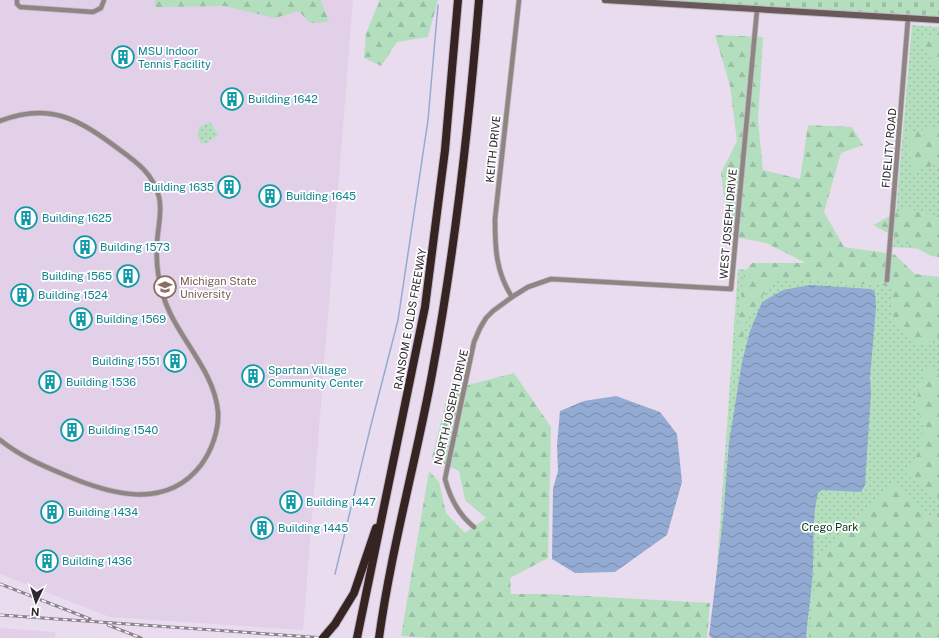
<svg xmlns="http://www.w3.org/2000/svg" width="939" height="638" font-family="'Public Sans',sans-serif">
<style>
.built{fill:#e1d0e8}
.grass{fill:url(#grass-dots)}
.forest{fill:url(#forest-firs)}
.cemetery{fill:url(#cemetery-stones)}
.water{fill:url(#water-waves)}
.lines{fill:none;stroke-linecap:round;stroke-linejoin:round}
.stream{stroke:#93abd3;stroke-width:1.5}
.street-casing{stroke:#c3b8c8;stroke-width:6}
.secondary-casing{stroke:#c3b8c8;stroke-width:8}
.highway-casing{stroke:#c3b8c8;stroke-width:10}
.street{stroke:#8f8684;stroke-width:4.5}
.secondary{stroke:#685a58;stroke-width:6}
.highway{stroke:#352421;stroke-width:8}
.rail-casing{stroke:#8b828e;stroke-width:3}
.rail{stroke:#fff;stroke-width:1.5;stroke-dasharray:4.5;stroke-linecap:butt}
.highway-bridge-casing{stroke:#c3b8c8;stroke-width:10;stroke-linecap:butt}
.highway-bridge{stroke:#352421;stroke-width:8}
.labels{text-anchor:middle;stroke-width:3.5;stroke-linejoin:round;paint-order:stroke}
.culture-label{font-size:11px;fill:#0d838f;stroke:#fff;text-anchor:start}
.street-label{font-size:11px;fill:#2d292f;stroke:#fff}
.education-label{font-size:11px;fill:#785e54;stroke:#fff;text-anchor:start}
.park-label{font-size:11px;fill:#023719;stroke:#fff}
</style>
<defs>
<pattern id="grass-dots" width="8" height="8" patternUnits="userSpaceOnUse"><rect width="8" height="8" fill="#b4dfbe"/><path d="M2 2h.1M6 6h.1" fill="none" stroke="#9bbfa4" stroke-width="1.8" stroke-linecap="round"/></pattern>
<pattern id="forest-firs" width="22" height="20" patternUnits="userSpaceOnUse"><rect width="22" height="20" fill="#b4dfbe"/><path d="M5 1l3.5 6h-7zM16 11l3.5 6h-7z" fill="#9bbfa4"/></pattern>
<pattern id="cemetery-stones" width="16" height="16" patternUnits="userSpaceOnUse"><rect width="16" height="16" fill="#b4dfbe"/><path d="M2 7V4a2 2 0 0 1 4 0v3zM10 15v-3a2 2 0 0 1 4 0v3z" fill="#9bbfa4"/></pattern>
<pattern id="water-waves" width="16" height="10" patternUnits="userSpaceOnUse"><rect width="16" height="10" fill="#93abd3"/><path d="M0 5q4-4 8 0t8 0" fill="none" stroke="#788bac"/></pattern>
</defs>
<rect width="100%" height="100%" fill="#e9dcee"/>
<g class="built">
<polygon points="0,0 353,0 303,630 110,617 0,574"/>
<polygon points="0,628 55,632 55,638 0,638"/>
</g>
<g class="grass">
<polygon points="912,25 939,27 939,250 893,247"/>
<polygon points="211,122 218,135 207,143 201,143 198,136 199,127"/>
<polygon points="738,269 939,284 939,638 712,638"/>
</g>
<g class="forest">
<polygon points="155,0 321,0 329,22 310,23 299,11 275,18 225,6 155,7"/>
<polygon points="380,0 438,0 428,37 397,42 381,66 364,58 366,33"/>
<polygon points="715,35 763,37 758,121 763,170 800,179 808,125 852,127 863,145 841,153 824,212 844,247 894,254 915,274 939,277 939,337 934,341 916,345 896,326 891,317 891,286 774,279 746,321 742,345 735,350 744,273 752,263 806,263 766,243 729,236 721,173 737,141 730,86"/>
<polygon points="939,37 939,73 919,38"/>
<polygon points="939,128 939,164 911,172 909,132"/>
<polygon points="905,208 936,216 939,214 939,257 931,256 873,225"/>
<polygon points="930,368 939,372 939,498 906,475 921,447 923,425 917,407 918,389 926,370"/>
<polygon points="514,373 551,427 548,558 510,578 511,594 548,594 710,603 707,638 432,638 401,636 429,471 439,482 446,513 465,533 486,518 465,500 459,471 432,458 449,390"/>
<polygon points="896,483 924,516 939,515 939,638 809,638 818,559"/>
</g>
<polygon class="cemetery" points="620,0 939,0 939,18"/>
<g class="water">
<path d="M 810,285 L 871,289 L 875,292 L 876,307 L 870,378 L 871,393 L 865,485 L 861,492 L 822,490 L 818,493 C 812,517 814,542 813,567 C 812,590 808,615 806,638 L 712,638 L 709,636 L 723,519 L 729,442 L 742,362 L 750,331 L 762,302 L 783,290 Z"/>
<polygon points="616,396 660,412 677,434 682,482 667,535 615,572 575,573 552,559 553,489 558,471 557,445 560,411 584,401"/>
</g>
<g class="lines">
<polyline class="stream" points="335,574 371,425 398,320 428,120 438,5"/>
<g class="street-casing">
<g id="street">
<polyline points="17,0 17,4 20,7 93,12 101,8 104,0"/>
<path d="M 0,121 C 50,101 80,120 120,150 C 138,163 153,174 159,197 C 163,213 157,229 157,246 C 156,262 158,279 163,295 C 175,336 214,368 218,412 C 219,430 212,450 201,465 C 166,511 109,494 65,475 C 41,465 20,456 0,440"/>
<polyline points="887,280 908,19"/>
<path d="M 512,297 C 496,272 495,249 495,219 L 519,0"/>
<path d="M 474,527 C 459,515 450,498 445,479 L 474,342 L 480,328 L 486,318 L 493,311 L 512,297 L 528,287 L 551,279 L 731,289 L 757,10"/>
</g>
</g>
<g class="secondary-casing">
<polyline id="secondary" points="605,0 939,20"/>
</g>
<g class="highway-casing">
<g id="highway">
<polyline points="335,624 354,593 376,528"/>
<polyline points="357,638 425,307 445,150 458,0"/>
<path d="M 379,638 C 391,550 416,461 432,374 C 455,251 469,125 479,0"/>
</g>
</g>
<use href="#street" class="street"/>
<use href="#secondary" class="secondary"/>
<use href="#highway" class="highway"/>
<g class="rail-casing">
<g id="rail">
<polyline points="0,584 90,619"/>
<polyline points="0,615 325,638"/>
<polyline points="108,625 141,638"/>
</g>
</g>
<use href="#rail" class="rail"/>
<g class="highway-bridge-casing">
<polyline id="highway-bridge" points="323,638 335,624"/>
</g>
<use href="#highway-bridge" class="highway-bridge"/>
</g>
<defs>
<g id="building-ring" transform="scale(1.15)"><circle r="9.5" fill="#fff" stroke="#0f9aa8" stroke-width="1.5"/><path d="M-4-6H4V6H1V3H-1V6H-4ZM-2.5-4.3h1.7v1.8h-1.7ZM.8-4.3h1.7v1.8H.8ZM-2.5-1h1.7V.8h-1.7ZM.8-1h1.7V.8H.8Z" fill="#0f9aa8"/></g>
<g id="university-ring" transform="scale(1.15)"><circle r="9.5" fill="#fff" stroke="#8d6e63" stroke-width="1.5"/><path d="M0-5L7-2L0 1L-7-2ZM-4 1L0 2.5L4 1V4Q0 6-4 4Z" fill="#8d6e63"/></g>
</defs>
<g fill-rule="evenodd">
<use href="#building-ring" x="123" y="57"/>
<use href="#building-ring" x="232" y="99"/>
<use href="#building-ring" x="229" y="187"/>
<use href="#building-ring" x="270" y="196"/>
<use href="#building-ring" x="26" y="218"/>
<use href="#building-ring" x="85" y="247"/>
<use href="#building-ring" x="128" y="276"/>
<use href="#university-ring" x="165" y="287"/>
<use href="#building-ring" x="22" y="295"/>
<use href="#building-ring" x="81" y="319"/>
<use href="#building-ring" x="175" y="361"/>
<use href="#building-ring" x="253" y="376"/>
<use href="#building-ring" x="50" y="382"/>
<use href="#building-ring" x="72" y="430"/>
<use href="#building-ring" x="291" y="502"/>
<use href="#building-ring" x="52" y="512"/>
<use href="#building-ring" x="262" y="528"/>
<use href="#building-ring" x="47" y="561"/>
</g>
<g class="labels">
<g class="culture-label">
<text x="138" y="55">MSU Indoor<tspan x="138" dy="13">Tennis Facility</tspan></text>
<text x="248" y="103">Building 1642</text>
<text x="214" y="191" text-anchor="end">Building 1635</text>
<text x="286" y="200">Building 1645</text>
<text x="42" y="222">Building 1625</text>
<text x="100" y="251">Building 1573</text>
<text x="112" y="280" text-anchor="end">Building 1565</text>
<text x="38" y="299">Building 1524</text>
<text x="96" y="323">Building 1569</text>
<text x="160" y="365" text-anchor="end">Building 1551</text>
<text x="268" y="374">Spartan Village<tspan x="268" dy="13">Community Center</tspan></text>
<text x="66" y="386">Building 1536</text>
<text x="88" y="434">Building 1540</text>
<text x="306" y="506">Building 1447</text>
<text x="68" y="516">Building 1434</text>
<text x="278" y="532">Building 1445</text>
<text x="62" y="565">Building 1436</text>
</g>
<g class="street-label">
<text transform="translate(889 148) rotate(-85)" y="4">FIDELITY ROAD</text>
<text transform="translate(493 149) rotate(-84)" y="4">KEITH DRIVE</text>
<text transform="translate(728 224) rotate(-85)" y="4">WEST JOSEPH DRIVE</text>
<text transform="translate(410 319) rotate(-80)" y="4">RANSOM E OLDS FREEWAY</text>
<text transform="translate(451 407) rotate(-77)" y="4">NORTH JOSEPH DRIVE</text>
</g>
<g class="education-label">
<text x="180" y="285">Michigan State<tspan x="180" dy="13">University</tspan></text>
</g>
<g class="park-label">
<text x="830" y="531">Crego Park</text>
</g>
</g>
<g transform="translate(36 602) rotate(184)" stroke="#ffffff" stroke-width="3" paint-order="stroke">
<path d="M0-3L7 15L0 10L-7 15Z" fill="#2d292f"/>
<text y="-6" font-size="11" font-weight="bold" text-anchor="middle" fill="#2d292f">N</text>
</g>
</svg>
